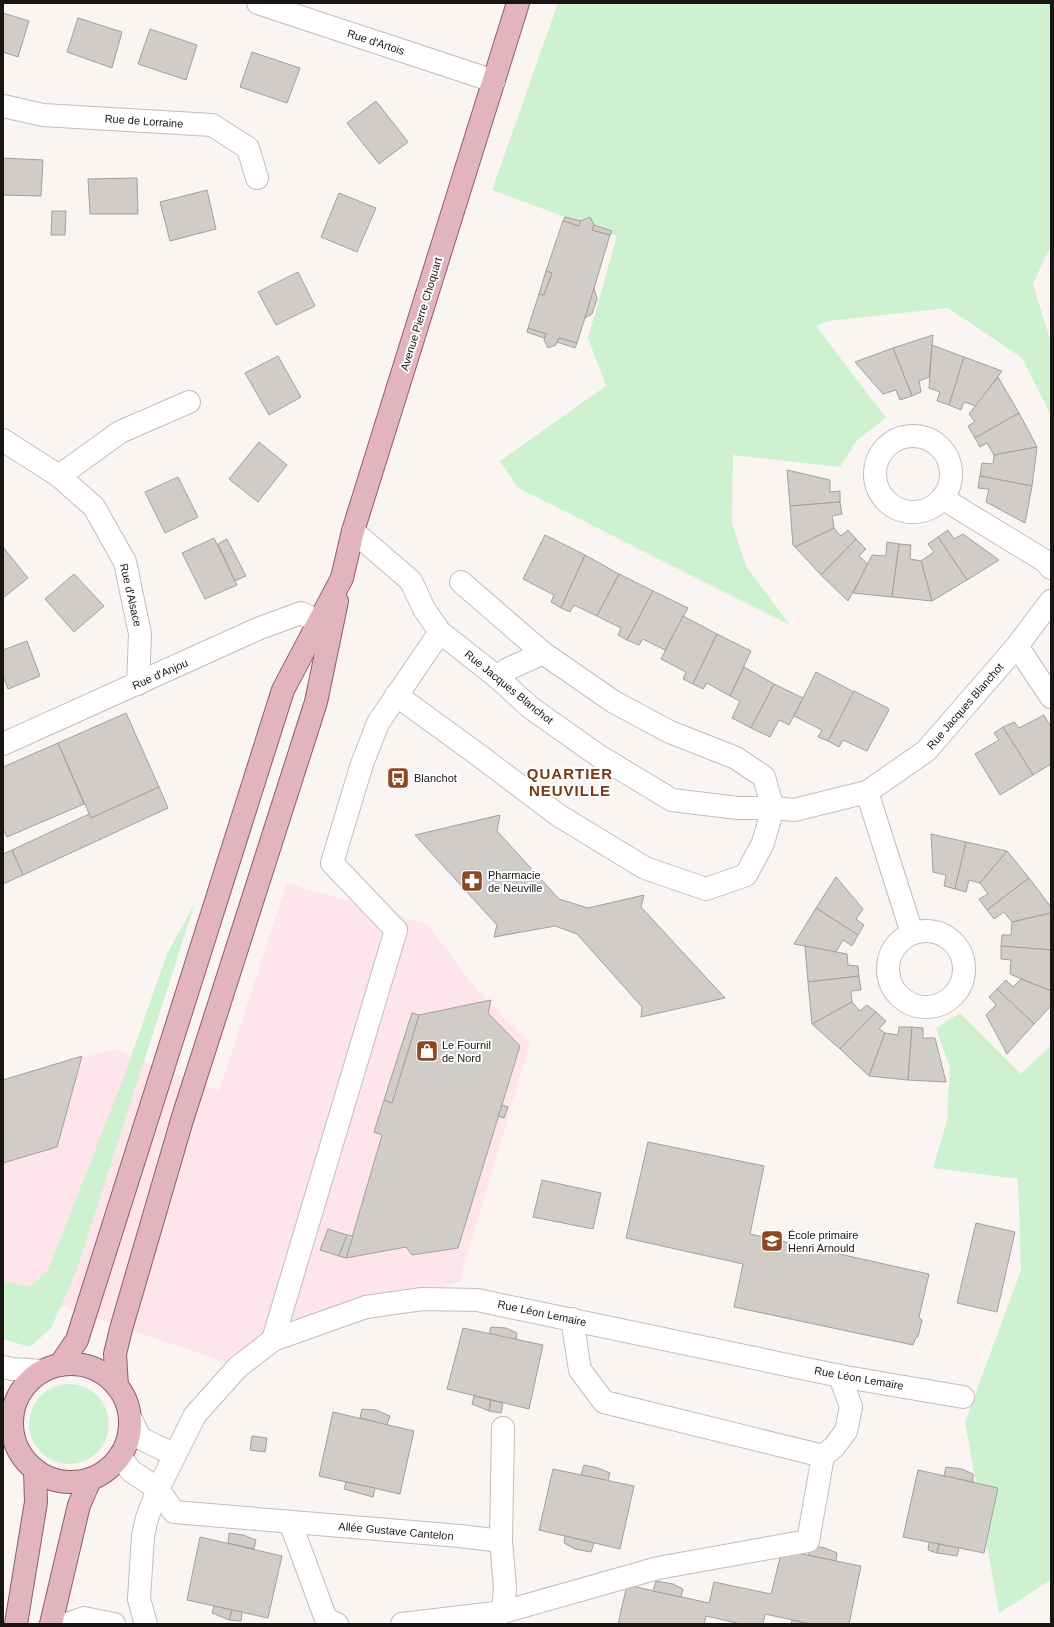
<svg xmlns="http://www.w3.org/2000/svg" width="1054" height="1627" font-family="Arial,sans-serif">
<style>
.commercial{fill:#fee4eb}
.green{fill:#cef2d0}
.building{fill:#d0ccc8;stroke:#a4a09c}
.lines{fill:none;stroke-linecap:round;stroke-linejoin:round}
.street-casing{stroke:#c3bdbb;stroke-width:24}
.primary-casing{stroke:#8f5e67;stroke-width:24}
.street{stroke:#fff;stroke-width:22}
.primary{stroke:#e2b5be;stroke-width:22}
.labels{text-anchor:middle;stroke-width:4;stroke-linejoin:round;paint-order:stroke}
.street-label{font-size:11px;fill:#181615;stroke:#fff}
.poi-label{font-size:11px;fill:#181615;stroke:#fff;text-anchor:start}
.district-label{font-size:15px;font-weight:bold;letter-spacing:1px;fill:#793917;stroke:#fff}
</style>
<rect width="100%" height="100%" fill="#faf4f2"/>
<polygon class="commercial" points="287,883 427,924 475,988 530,1043 459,1282 225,1362 3,1286 3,1081 114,1049 219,1091"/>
<g class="green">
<polygon points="558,3 1051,3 1051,249 1049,249 1033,284 1051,343 1051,415 1022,358 948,308 829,321 816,326 886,418 857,440 840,467 733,455 732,524 746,566 790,625 518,488 500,461 606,386 588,338 617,236 492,190"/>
<polygon points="195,903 76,1272 51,1328 30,1347 3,1339 3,1281 30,1287 48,1270 122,1082 167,954"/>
<polygon points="960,1013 1021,1074 1051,1045 1051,1580 999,1613 965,1422 1021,1270 1018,1179 933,1168 947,1121 950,1068 936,1028"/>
<circle cx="69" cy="1424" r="40"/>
</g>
<g class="building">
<polygon points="3,13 29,21 18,57 3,52"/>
<polygon points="78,18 122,32 112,68 67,52"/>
<polygon points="150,29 197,45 186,80 138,64"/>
<polygon points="252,52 300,68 287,103 240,87"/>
<polygon points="376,101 408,142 379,164 347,123"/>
<polygon points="3,158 43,160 41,196 3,195"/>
<polygon points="137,178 138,214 90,214 88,179"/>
<polygon points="207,190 216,229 170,241 160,202"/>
<polygon points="339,193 376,208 357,252 321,237"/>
<polygon points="52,211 66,211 65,235 51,235"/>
<polygon points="565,217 581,221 579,226 563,221"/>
<polygon points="590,217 594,225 592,230 610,235 585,318 577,343 559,338 556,345 548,348 544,340 546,334 528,328 539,294 544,295 552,273 546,271 563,221 579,226 581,221"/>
<polygon points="594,225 612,231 610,235 592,230"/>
<polygon points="546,271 552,273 544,295 539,294"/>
<polygon points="298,272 315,306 276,325 258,292"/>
<polygon points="594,288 597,299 592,314 585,318"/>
<polygon points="528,328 546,334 544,338 527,332"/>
<polygon points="933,335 929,377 919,381 921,392 912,396 893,348"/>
<polygon points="559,338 577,343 575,348 557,342"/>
<polygon points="932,345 964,357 949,405 937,401 940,392 929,388"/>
<polygon points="893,348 912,396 900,400 896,390 883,394 855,362"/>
<polygon points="278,356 301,397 269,415 245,373"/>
<polygon points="964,357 1002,371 976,406 964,402 961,410 949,405"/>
<polygon points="998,377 1019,413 975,438 968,426 975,422 969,414"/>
<polygon points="1019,413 1037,447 994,455 987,443 980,447 975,438"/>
<polygon points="259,442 287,465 258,502 229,479"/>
<polygon points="1037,447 1032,486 980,476 982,463 993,464 994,455"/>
<polygon points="787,470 830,480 830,492 840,491 840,502 790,506"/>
<polygon points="980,476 1032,486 1025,523 986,502 989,489 978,488"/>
<polygon points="178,477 198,517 165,533 145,492"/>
<polygon points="840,502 842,514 832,516 834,528 795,547 793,545 790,506"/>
<polygon points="834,528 841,536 848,530 856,539 821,575 795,547"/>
<polygon points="948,530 954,539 963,534 999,560 967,580 938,537"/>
<polygon points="545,535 585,555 561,608 551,602 554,595 523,579"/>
<polygon points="938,537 967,580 932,601 921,561 934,552 928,544"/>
<polygon points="214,538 237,585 205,599 182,553"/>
<polygon points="227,539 246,576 235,581 218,544"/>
<polygon points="856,539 866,549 859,556 868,564 848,601 821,575"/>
<polygon points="887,542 899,544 892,597 853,593 872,555 886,556"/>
<polygon points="899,544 911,545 910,559 921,561 932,601 892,597"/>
<polygon points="3,547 28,578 3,598"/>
<polygon points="585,555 619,574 597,616 574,605 570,612 561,608"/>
<polygon points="74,574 104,606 74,632 45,599"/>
<polygon points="619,574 653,591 627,640 618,635 621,628 597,616"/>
<polygon points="653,591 688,608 665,650 643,639 639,645 627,640"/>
<polygon points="683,616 717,634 693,684 683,679 686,672 661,659"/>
<polygon points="717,634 751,651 730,696 707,683 703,689 693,684"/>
<polygon points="27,641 40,676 8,689 3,675 3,650"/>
<polygon points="744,667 774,684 751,728 732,718 740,701 730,696"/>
<polygon points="816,672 854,692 828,741 818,737 822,730 794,716"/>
<polygon points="774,684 803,698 789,725 779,720 770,737 751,728"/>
<polygon points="854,691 888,708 889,710 867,751 843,740 839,747 828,741"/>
<polygon points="126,713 159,787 91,818 58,743"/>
<polygon points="1044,715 1051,727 1051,764 1033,775 1003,727 1014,722 1019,728"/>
<polygon points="1003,727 1033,775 1000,795 975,754 999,740 994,733"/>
<polygon points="58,743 84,804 7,837 3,829 3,767"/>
<polygon points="159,787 168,808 23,875 12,850 89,814 91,818"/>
<polygon points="500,815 497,831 559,899 588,908 644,895 641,907 725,998 641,1017 642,1007 577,934 555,926 494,937 497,925 415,835"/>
<polygon points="931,834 966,842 955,889 944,886 946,875 933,872"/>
<polygon points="966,842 1007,851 980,883 969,880 966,892 955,889"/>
<polygon points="12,850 23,875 3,884 3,854"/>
<polygon points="1007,851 1029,878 987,910 979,899 988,894 980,883"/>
<polygon points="836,877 863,909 856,919 864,925 858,935 816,908"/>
<polygon points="1029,878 1051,907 1051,913 1012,922 1004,912 994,919 987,910"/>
<polygon points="816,908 858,935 852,946 843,940 836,952 794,944"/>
<polygon points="1051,913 1051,950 1001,946 1002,935 1011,935 1012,922"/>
<polygon points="805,946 847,954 848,965 858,966 859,976 808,982"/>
<polygon points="1001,946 1051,950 1051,991 1010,974 1011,960 1001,959"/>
<polygon points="859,976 861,990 851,991 852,1002 812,1024 808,982"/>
<polygon points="1021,979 1051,991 1051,1006 1034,1024 997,989 1006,980 1013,987"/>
<polygon points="997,989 1034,1024 1007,1054 986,1015 996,1005 989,997"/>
<polygon points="491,1000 488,1013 520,1046 458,1248 412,1255 406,1247 346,1258 382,1135 374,1132 384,1100 392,1103 419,1015"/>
<polygon points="852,1002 860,1011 867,1005 876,1012 840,1049 812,1024"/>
<polygon points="876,1012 886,1021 879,1029 885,1033 869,1076 840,1049"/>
<polygon points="412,1013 419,1015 392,1103 384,1100"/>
<polygon points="899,1027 912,1027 908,1080 869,1076 885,1033 898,1035"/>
<polygon points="912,1027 923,1028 923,1038 935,1038 946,1082 908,1080"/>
<polygon points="82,1056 57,1147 3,1163 3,1080"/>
<polygon points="502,1105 508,1107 504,1118 498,1116"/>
<polygon points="648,1142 764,1166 750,1234 929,1274 919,1317 922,1320 918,1337 916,1337 913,1345 734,1307 743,1264 626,1238"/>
<polygon points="542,1180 601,1193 593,1229 533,1217"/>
<polygon points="976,1223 1015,1232 997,1312 957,1303"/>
<polygon points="328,1229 347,1235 339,1256 320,1250"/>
<polygon points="347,1235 353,1236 346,1258 339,1256"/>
<polygon points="491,1327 506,1328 517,1333 516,1340 489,1334"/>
<polygon points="463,1328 543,1345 529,1409 447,1389"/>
<polygon points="474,1396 491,1400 489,1411 472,1404"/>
<polygon points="491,1400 503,1403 501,1413 489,1411"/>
<polygon points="362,1409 376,1410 390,1416 387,1425 360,1418"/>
<polygon points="333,1412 414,1431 400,1494 319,1476"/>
<polygon points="252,1436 267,1438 265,1452 250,1450"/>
<polygon points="584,1465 598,1468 610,1473 608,1481 581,1475"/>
<polygon points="946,1467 962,1469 973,1474 973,1482 944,1476"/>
<polygon points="553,1469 634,1486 620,1549 539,1530"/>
<polygon points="918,1470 998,1488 984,1553 903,1537"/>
<polygon points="346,1482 375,1488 373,1497 344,1489"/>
<polygon points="229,1533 243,1535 256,1540 254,1549 228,1543"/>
<polygon points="565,1536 594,1543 591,1552 575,1549 564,1543"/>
<polygon points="200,1537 282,1556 268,1618 187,1600"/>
<polygon points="929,1542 939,1544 937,1553 928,1550"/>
<polygon points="939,1544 959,1548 957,1556 937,1553"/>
<polygon points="810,1545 825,1548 837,1553 836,1561 808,1555"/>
<polygon points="782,1550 861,1566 849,1624 811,1624 765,1614 763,1624 741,1624 706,1616 704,1624 618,1624 627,1585 709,1603 714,1582 771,1594"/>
<polygon points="656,1581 673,1584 683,1589 681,1597 653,1591"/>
<polygon points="214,1606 232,1610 229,1620 212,1613"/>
<polygon points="232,1610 242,1612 241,1621 229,1620"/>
<polygon points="792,1620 810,1624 791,1624"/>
</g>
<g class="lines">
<g class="street-casing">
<g id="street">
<polyline points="258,3 494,81"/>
<polyline points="3,106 43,115 212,125 248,148 257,178"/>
<circle cx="913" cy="474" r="38"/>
<polyline points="3,440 59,476 94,507 125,562 140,634 138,684"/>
<polyline points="59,476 120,432 189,402"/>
<polyline points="942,498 1045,561 1051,568"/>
<polyline points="353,531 411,581 424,609 440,632 497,677 531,708 599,756 672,800 738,808 773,808 794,810 867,792 926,751 1017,646 1051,601"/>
<polyline points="461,582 543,653"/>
<polyline points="1017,646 1051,697"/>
<polyline points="396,695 484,759 558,815 645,868 706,889 746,875 763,843 773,808 764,777 736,758 670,732 614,702 543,653 508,669 497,677"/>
<polyline points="3,744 260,628 301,613 318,621"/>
<polyline points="867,792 912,933"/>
<circle cx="926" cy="969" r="38"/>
<polyline points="572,1319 580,1370 604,1402 823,1456"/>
<polyline points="273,1340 396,930 332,863 362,764 378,723 440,632"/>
<polyline points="3,1367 12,1369 43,1371"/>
<polyline points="131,1419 140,1438 175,1455"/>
<polyline points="3,1421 13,1436"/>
<polyline points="503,1428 501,1541 505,1587 503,1612"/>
<polyline points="120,1456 131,1471 158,1489 174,1512 460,1536 501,1541"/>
<polyline points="290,1522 326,1619 337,1624"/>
<polyline points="67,1624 84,1618 114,1624"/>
<polyline points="146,1624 139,1599 143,1536 147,1518 158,1489 195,1415 238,1367 273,1340 366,1307 422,1299 477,1300 840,1376 963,1397"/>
<polyline points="402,1624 503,1612 658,1568 808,1541 823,1456 834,1447 846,1431 851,1407 840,1376"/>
</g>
</g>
<g class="primary-casing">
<g id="primary">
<circle cx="71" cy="1423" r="59"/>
<polyline points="60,1365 77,1340 283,690 342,578 353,531 518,3"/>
<polyline points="117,1386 115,1354 121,1329 182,1120 316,702 337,601"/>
<polyline points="16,1624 36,1502 35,1470"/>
<polyline points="51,1624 79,1505 90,1480"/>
</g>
</g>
<use href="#street" class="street"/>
<use href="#primary" class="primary"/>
</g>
<defs>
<g id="bus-square" transform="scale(1.15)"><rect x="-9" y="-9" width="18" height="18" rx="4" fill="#8d4722" stroke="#fff"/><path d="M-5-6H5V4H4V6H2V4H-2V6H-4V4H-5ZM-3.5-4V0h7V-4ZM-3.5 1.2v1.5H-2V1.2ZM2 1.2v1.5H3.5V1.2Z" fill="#fff"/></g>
<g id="pharmacy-square" transform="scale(1.15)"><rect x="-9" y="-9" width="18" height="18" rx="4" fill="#8d4722" stroke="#fff"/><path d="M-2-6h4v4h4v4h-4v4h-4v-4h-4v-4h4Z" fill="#fff"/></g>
<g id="shop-square" transform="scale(1.15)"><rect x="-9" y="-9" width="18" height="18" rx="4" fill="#8d4722" stroke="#fff"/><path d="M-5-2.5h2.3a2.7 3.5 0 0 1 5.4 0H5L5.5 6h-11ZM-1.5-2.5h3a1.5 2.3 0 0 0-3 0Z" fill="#fff"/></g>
<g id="school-square" transform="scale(1.15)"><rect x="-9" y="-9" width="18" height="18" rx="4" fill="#8d4722" stroke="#fff"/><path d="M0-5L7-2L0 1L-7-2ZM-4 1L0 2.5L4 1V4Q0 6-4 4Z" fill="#fff"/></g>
</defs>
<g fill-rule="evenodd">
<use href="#bus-square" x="398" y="778"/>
<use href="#pharmacy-square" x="472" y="881"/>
<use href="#shop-square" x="427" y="1051"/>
<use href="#school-square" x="772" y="1241"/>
</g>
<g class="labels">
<g class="street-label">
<text transform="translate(376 42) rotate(18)" y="4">Rue d'Artois</text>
<text transform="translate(144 121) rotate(4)" y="4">Rue de Lorraine</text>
<text transform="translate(421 314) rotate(-73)" y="4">Avenue Pierre Choquart</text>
<text transform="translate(131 595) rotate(77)" y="4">Rue d'Alsace</text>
<text transform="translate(160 674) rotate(-24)" y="4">Rue d'Anjou</text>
<text transform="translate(509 687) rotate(39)" y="4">Rue Jacques Blanchot</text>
<text transform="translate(965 706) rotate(-49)" y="4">Rue Jacques Blanchot</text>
<text transform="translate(542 1313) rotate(12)" y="4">Rue Léon Lemaire</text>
<text transform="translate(859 1378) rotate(10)" y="4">Rue Léon Lemaire</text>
<text transform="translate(396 1531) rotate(5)" y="4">Allée Gustave Cantelon</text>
</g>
<g class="poi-label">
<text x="414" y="782">Blanchot</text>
<text x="488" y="879">Pharmacie<tspan x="488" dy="13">de Neuville</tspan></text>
<text x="442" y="1049">Le Fournil<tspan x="442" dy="13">de Nord</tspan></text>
<text x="788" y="1239">École primaire<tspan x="788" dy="13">Henri Arnould</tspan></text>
</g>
<g class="district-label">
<text x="570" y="779">QUARTIER<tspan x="570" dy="17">NEUVILLE</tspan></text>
</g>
</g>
<rect width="1054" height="1627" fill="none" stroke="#181615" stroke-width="8"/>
</svg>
